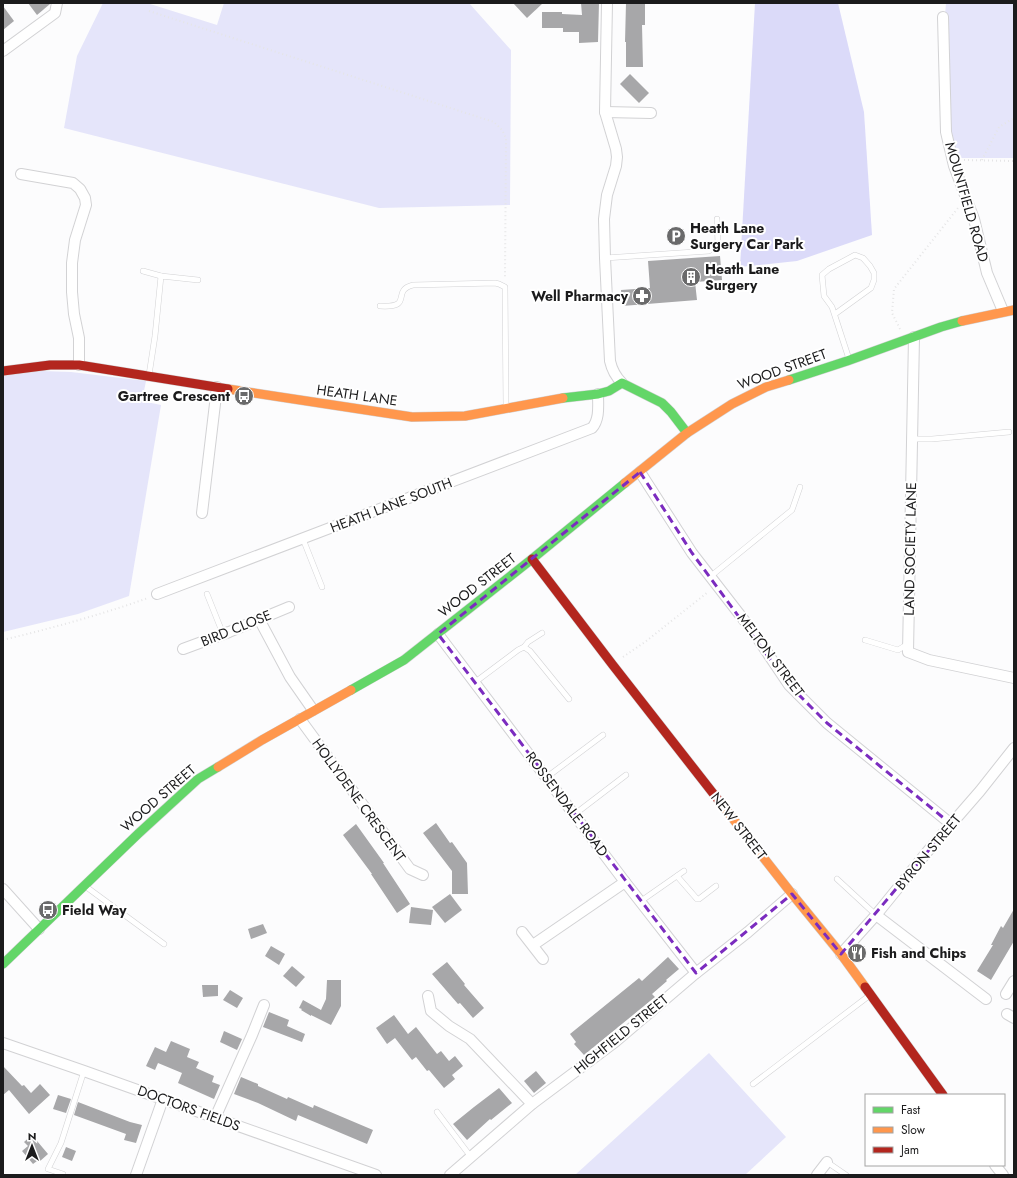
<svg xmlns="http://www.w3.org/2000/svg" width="1017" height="1178" font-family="Jost,sans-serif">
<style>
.green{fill:#e5e5fa}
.forest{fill:#dbdaf9}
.building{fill:#a7a7a9}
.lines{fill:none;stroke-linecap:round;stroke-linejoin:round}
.lane-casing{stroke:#d2d2d4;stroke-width:6}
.street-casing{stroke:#d2d2d4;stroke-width:12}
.fast-casing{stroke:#d2d2d4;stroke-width:10}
.slow-casing{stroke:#d2d2d4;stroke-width:10}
.jam-casing{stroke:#d2d2d4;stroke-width:10}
.path{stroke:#e5e5e6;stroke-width:2;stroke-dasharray:1 3;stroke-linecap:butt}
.lane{stroke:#fff;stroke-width:5}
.street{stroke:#fff;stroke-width:10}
.fast{stroke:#63d668;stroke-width:9}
.slow{stroke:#ff974d;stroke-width:9}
.jam{stroke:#b3261e;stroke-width:9}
.marked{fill:none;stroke:#7b2cbf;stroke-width:3;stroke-dasharray:8 5;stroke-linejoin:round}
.labels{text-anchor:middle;stroke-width:4;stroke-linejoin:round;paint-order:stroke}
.street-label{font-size:14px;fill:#1b1b1c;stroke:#fff}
.poi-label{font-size:14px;font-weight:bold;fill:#1b1b1c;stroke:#fff;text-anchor:start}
</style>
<rect width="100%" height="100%" fill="#fcfcfd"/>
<g class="green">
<polygon points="103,3 147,3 217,25 224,3 469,3 511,50 510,205 379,208 64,128 77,56"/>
<polygon points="946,3 1014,3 1014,158 954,158 949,132 945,16"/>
<polygon points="42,371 71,372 146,381 142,401 161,405 129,596 78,614 3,632 3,376"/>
<polygon points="709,1053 786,1137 745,1175 575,1175"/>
</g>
<polygon class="forest" points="755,3 838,3 864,112 872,235 797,261 740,267"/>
<g class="building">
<polygon points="28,3 50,3 50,4 37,15"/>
<polygon points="513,3 543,3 527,18"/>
<polygon points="581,3 599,3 598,42 579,43 579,32 563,32 563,28 542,28 542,12 562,12 562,14 582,15"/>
<polygon points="626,3 645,3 645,25 642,25 643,67 626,67 626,42 625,42"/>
<polygon points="3,6 14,21 3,30"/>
<polygon points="630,74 649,93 639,103 620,84"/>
<polygon points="720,256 722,280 695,282 697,300 622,306 621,290 650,288 648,261"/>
<polygon points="436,823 450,843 452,842 467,863 468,894 452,894 452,871 423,833"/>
<polygon points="356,824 384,863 383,863 410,904 397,913 371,874 372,874 343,835"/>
<polygon points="450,894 462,910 445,923 432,907"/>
<polygon points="411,907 433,910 431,925 409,923"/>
<polygon points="1014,909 1014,941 991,980 977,971 993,945 991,945 1001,926 1003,928"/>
<polygon points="263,924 267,933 251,939 248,929"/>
<polygon points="271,946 285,954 279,965 265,956"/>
<polygon points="668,957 679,969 666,980 667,981 652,994 655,997 584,1055 574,1044 576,1042 570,1034 639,978 642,981"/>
<polygon points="447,962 465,984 464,985 484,1008 473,1018 460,1003 458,1004 432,974"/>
<polygon points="292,966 305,977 296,987 283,976"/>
<polygon points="327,980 341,980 341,1006 331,1025 311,1015 311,1016 301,1010 302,1009 299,1008 303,1000 321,1010 326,999"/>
<polygon points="202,985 218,985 218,996 203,997"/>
<polygon points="230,990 243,998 237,1008 223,1000"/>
<polygon points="269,1012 289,1020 287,1026 305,1034 302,1042 263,1027"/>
<polygon points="394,1015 408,1034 416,1027 437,1054 441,1051 449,1061 455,1056 463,1066 452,1075 455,1079 444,1088 429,1070 427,1071 416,1057 412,1060 395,1038 387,1044 376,1028"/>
<polygon points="224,1031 242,1039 237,1050 220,1042"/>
<polygon points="171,1041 190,1049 187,1057 199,1062 196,1068 214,1076 212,1082 220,1085 214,1099 178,1083 182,1073 158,1063 155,1070 146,1066 155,1047 166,1052"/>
<polygon points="3,1066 22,1086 24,1085 31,1093 40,1084 50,1095 29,1114 9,1090 3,1095"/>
<polygon points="536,1071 546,1083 534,1093 524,1081"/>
<polygon points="241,1077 258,1084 258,1086 287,1099 288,1097 313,1108 314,1105 373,1130 367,1144 298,1115 296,1121 258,1103 234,1094"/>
<polygon points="499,1088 512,1103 491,1120 490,1119 467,1140 453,1124 474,1107"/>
<polygon points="58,1095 71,1099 66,1113 53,1109"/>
<polygon points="78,1102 130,1122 142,1125 136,1143 124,1140 126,1134 74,1115"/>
<polygon points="32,1135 48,1154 39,1162 37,1161 33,1164 22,1151 28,1146 24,1142"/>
<polygon points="66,1147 76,1151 72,1161 62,1157"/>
</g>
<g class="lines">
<g class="lane-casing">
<g id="lane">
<polyline points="605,258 709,251 718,244 717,219"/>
<polyline points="143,271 161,276"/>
<path d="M 380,306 C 415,308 390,291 413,285 L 495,283 L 499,284 L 505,287 L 506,406"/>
<polyline points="835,314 871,288 874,280 874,273 870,266 863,258 855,255 829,269 822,275 824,296 832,307 849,359"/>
<polyline points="149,375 155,336 161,276 198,280"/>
<polyline points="912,439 932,439 1009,432"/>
<polyline points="303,539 322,587"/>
<polyline points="711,576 792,510 800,487"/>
<polyline points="207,594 223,634"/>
<polyline points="865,640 898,650 908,644"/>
<polyline points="524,647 528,642 542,633"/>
<polyline points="474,683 518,650 524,647 530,651 569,699"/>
<polyline points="547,777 603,735"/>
<polyline points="575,814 626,775"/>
<polyline points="677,876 697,899 699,899 716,886"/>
<polyline points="837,879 876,915"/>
<polyline points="85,886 164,944"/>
<polyline points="641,901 684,871"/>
<polyline points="753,1084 870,995"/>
<polyline points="437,1112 471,1157"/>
<polyline points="827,1162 846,1175"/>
<polyline points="63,1174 48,1169 61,1143 84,1071"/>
</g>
</g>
<g class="street-casing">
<g id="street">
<path d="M 607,3 L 605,112 L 616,149 L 617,157 L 616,166 L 607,195 L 604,219 L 605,258 L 610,361 C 612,370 616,377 622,383"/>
<polyline points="943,17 946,132 954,166 974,219 987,273 1003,311"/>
<polyline points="3,51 55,13 57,3"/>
<polyline points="605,112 651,113"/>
<polyline points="21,174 73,183 80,189 85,198 86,205 75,240 72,263 72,292 74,314 79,338 79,365"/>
<polyline points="914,337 908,652 929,660 1014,678"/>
<polyline points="640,472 692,553 754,633 789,685 827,723 951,824"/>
<polyline points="202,513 217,387"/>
<path d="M 157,594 L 592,428 C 600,419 598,405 598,394"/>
<polyline points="259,619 290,677 313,710"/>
<polyline points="438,634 625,882 696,973"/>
<polyline points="183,649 229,632 289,607"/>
<polyline points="300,719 410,869 423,875"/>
<polyline points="3,889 39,929"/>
<polyline points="876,915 986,999"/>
<polyline points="522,932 543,959"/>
<polyline points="533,945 625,882"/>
<polyline points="841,954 876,915 927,852 980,791 1014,748"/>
<polyline points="1006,994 1014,981"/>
<polyline points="428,996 431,1011 449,1026 470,1039 532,1104"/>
<polyline points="1007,1014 1014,1018"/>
<polyline points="3,1043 84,1071 376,1175"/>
<polyline points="215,1118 252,1035 264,1005"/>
<polyline points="995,1165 1003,1175"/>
<polyline points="136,1175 163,1099"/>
<polyline points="450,1175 532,1104 615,1042 696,973 748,932 792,894"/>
<polyline points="817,1175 827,1162"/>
</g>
</g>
<g class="fast-casing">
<g id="fast">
<polyline points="789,380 847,361 941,327 962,321"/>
<polyline points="563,398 598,394 609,391 622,383 662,403 671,412 687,433"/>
<polyline points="351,690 404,660 532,559 625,483"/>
<polyline points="3,964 139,833 198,779 218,767"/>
</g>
</g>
<g class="slow-casing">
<g id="slow">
<polyline points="962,321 1014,310"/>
<polyline points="228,389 412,417 465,416 563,398"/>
<polyline points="625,483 687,433 732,404 766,387 789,380"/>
<polyline points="218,767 262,740 351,690"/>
<polyline points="723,806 792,894 841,954 865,987"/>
</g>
</g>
<g class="jam-casing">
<g id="jam">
<polyline points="3,371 50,365 79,365 228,389"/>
<polyline points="532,559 612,664 723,806"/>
<polyline points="865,987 943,1095"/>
</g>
</g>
<g class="path">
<polyline points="149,11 494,122 502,130 506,138 505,278"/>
<polyline points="964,160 1014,161"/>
<polyline points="982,160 999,127 1014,118"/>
<polyline points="900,329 892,313 894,289 958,208"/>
<path d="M 3,640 C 52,628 100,615 148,598"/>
<polyline points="623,657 645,642 708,592"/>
</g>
<use href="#lane" class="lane"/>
<use href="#street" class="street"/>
<use href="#fast" class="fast"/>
<use href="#slow" class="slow"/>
<use href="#jam" class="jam"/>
</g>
<path class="marked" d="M 640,472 L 692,553 L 789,685 L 827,723 L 951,824 L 841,954 L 792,894 L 696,973 L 438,634 Z"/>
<defs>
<g id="parking-disc" transform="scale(1)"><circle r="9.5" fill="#6a6a6b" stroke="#fff"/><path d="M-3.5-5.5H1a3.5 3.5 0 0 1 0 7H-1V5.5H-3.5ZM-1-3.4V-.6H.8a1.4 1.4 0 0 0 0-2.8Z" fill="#fff"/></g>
<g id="building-disc" transform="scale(1)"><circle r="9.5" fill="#6a6a6b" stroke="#fff"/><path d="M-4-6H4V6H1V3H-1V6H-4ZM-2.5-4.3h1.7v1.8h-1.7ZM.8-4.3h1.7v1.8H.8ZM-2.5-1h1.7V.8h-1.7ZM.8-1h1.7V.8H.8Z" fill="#fff"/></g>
<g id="pharmacy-disc" transform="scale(1)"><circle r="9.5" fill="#6a6a6b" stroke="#fff"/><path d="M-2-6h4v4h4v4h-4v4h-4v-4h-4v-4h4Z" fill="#fff"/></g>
<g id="bus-disc" transform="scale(1)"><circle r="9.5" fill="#6a6a6b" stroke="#fff"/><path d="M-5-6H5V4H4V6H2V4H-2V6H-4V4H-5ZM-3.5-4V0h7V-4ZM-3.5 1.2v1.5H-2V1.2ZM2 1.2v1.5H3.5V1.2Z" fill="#fff"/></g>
<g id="restaurant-disc" transform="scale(1)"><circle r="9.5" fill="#6a6a6b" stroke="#fff"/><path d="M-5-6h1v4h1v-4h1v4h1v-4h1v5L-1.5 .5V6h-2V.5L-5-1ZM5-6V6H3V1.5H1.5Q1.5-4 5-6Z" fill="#fff"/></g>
</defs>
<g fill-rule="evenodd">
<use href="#parking-disc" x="676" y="236"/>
<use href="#building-disc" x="691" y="277"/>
<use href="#pharmacy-disc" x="642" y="296"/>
<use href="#bus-disc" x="244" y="396"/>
<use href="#bus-disc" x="48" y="910"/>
<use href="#restaurant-disc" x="857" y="953"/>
</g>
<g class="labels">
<g class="street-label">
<text transform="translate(967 202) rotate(74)" y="5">MOUNTFIELD ROAD</text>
<text transform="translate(782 369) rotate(-20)" y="5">WOOD STREET</text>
<text transform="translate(357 395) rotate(8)" y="5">HEATH LANE</text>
<text transform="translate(391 505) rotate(-21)" y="5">HEATH LANE SOUTH</text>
<text transform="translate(910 549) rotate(-89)" y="5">LAND SOCIETY LANE</text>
<text transform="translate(477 585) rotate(-38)" y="5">WOOD STREET</text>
<text transform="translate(236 628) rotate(-22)" y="5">BIRD CLOSE</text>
<text transform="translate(771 655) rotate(53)" y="5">MELTON STREET</text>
<text transform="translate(158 798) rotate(-41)" y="5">WOOD STREET</text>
<text transform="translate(359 800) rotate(54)" y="5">HOLLYDENE CRESCENT</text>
<text transform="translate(567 804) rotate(53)" y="5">ROSSENDALE ROAD</text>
<text transform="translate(739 826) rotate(52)" y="5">NEW STREET</text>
<text transform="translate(928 852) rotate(-50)" y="5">BYRON STREET</text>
<text transform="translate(621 1034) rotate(-39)" y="5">HIGHFIELD STREET</text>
<text transform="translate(189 1108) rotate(20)" y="5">DOCTORS FIELDS</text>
</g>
<g class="poi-label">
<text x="690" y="233">Heath Lane<tspan x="690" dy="16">Surgery Car Park</tspan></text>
<text x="705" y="274">Heath Lane<tspan x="705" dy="16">Surgery</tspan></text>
<text x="628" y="301" text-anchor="end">Well Pharmacy</text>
<text x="230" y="401" text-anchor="end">Gartree Crescent</text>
<text x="62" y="915">Field Way</text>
<text x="871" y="958">Fish and Chips</text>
</g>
</g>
<rect width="1017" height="1178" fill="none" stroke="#1b1b1c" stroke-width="8"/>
<rect x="865" y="1094" width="140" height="72" fill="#ffffff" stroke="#a4a4a4"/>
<rect x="873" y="1107" width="20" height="6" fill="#63d668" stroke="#a4a4a4"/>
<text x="901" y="1114" font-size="12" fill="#1b1b1c">Fast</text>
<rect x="873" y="1127" width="20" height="6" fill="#ff974d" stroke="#a4a4a4"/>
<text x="901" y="1134" font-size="12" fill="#1b1b1c">Slow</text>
<rect x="873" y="1147" width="20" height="6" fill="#b3261e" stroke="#a4a4a4"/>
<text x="901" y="1154" font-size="12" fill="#1b1b1c">Jam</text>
<g transform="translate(32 1146)" stroke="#ffffff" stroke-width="3" paint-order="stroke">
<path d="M0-3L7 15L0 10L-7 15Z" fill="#1b1b1c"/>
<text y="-6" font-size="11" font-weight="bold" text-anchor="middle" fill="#1b1b1c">N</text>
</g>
</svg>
